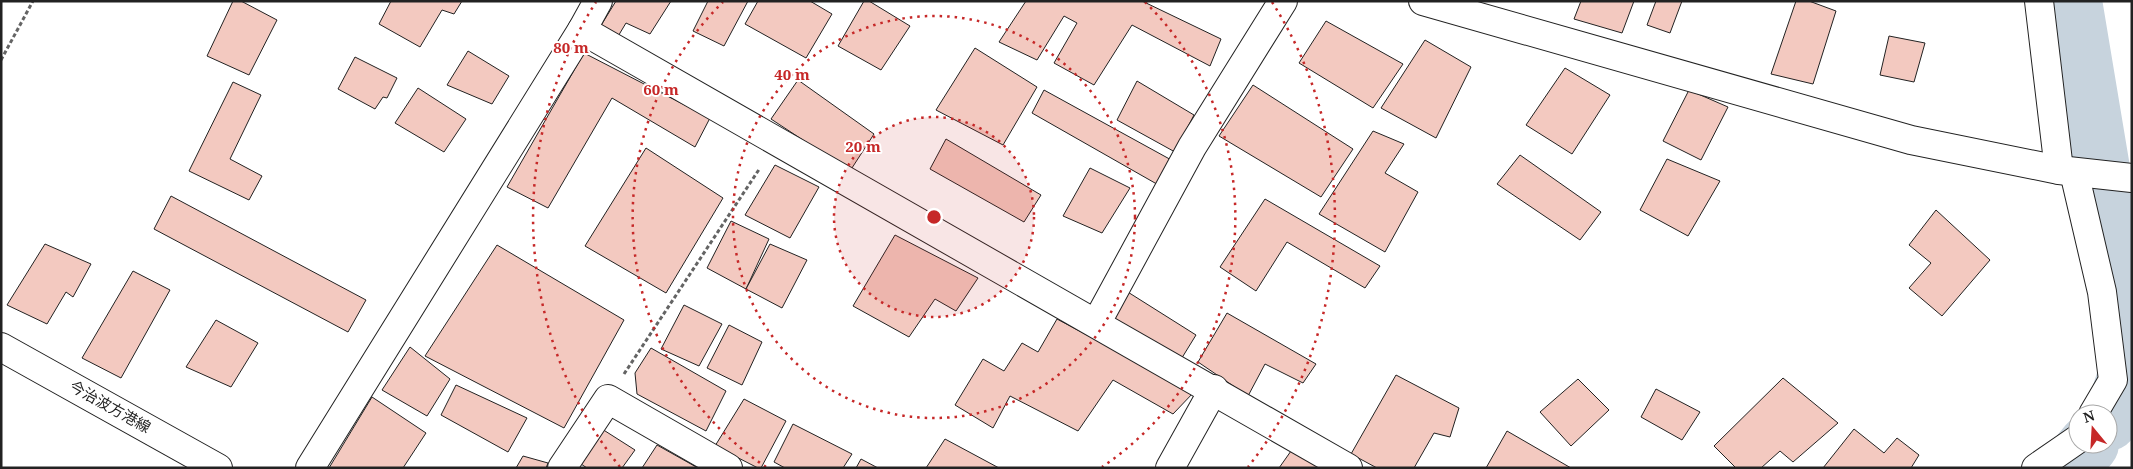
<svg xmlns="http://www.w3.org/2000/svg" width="2133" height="469" font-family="'Noto Serif','Noto Sans JP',serif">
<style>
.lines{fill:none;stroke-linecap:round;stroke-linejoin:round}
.river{stroke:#c7d3dd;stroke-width:60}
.building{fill:#f3c9c0;stroke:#222}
.street-casing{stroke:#222;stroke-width:30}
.primary-casing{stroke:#222;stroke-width:30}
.path{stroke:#646464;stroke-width:3;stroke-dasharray:4 2.5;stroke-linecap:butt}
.street{stroke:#fff;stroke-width:28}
.primary{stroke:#fff;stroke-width:28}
.ring{fill:none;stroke:#c62828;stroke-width:2.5;stroke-dasharray:2.5 5}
.labels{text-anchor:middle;stroke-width:4;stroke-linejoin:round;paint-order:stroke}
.street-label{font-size:15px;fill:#222;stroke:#fff}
.centre{fill:#c62828;stroke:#fff;stroke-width:2.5}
.ring-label{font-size:15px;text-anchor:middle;font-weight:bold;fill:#c62828;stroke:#fff;stroke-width:4;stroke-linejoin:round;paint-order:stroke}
</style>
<rect width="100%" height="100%" fill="#fff"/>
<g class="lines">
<g class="river">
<polyline points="2072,1 2132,361"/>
<polyline points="2108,421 2116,412 2132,362"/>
<polyline points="2069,468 2089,444"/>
</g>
</g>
<g class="building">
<polygon points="233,1 241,1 277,20 249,75 207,56"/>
<polygon points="391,1 462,1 454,14 442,10 420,47 379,24"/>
<polygon points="616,1 671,1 650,34 626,23 617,38 600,27"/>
<polygon points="708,1 748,1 724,46 693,31"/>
<polygon points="758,1 810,1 832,14 806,58 745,24"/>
<polygon points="864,1 869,1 910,26 881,70 838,46"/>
<polygon points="1026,1 1142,1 1221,39 1210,66 1132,25 1094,85 1054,63 1077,23 1064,16 1037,60 999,42"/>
<polygon points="1581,1 1634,1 1622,33 1574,19"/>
<polygon points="1656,1 1682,1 1670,33 1647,25"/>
<polygon points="1796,1 1809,1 1836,11 1813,84 1771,74"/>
<polygon points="1326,21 1403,64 1373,108 1299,63"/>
<polygon points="1889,36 1925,43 1914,82 1880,75"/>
<polygon points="1425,40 1471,67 1436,138 1381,108"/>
<polygon points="975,48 1037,87 1003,145 936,110"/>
<polygon points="468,51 509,76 492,104 447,85"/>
<polygon points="584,53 710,118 695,147 612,98 548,208 507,187"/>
<polygon points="355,57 397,78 387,98 383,97 375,109 338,89"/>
<polygon points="1565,68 1610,95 1572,154 1526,125"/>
<polygon points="798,80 874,134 850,171 771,119"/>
<polygon points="1137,81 1194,115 1175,152 1117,120"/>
<polygon points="233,82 261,95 230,159 262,176 249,200 189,171"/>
<polygon points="1253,85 1353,149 1321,197 1219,136"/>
<polygon points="418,88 466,119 444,152 395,123"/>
<polygon points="1044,90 1175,162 1162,187 1032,113"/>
<polygon points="1689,90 1728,107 1701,160 1663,141"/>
<polygon points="1373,131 1404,144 1385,173 1418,192 1385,252 1319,214"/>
<polygon points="946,139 1041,195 1024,222 930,169"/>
<polygon points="646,148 723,198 666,293 585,246"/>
<polygon points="1520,155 1601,212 1580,240 1497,184"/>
<polygon points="1667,159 1720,181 1688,236 1640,210"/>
<polygon points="775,165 819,187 790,238 745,215"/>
<polygon points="1090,168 1130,188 1102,233 1063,216"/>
<polygon points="171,196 366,300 348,332 154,229"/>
<polygon points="1265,199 1380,266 1365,288 1287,242 1256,291 1220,267"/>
<polygon points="1936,210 1990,260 1942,316 1909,288 1931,263 1909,245"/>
<polygon points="731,221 769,239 746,289 707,268"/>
<polygon points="895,235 978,278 956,311 935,299 909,337 853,306"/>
<polygon points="45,244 91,264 73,297 66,292 47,324 7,305"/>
<polygon points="770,244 807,260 782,308 746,289"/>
<polygon points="497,245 624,320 564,428 425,356"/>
<polygon points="133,271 170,290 121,378 82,358"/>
<polygon points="1123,289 1196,335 1180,361 1105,320"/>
<polygon points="684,305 722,324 699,366 661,349"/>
<polygon points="1227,313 1316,364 1303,383 1265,364 1248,396 1198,362"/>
<polygon points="1057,319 1194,392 1173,414 1113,380 1078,431 1010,396 993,428 955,405 983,359 1004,371 1022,343 1038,352"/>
<polygon points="216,320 258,343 231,387 186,367"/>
<polygon points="729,325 762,342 742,385 707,368"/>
<polygon points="410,347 450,379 427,416 382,390"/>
<polygon points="651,348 726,391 706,431 637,394 635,373"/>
<polygon points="1396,375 1459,408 1450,437 1434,433 1414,468 1377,468 1351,454"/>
<polygon points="1783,378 1838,423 1793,462 1780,451 1761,468 1736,468 1714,446"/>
<polygon points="1578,379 1609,410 1571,446 1540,412"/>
<polygon points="456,385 527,418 508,452 441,415"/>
<polygon points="1656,389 1700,412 1682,440 1641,417"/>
<polygon points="372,397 426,433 403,468 329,468"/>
<polygon points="744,399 786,421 761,468 758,468 715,446"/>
<polygon points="793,424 852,454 843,468 785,468 774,462"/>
<polygon points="602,429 635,450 622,468 587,468 581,464"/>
<polygon points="1854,429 1884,453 1897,438 1919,455 1911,468 1823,468"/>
<polygon points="1507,431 1571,468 1486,468"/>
<polygon points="945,439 999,468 926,468"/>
<polygon points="657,445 698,468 642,468"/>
<polygon points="1291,451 1323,468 1279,468"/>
<polygon points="523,456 548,463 546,468 516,468"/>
<polygon points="861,459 878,468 856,468"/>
</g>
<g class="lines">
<g class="street-casing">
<g id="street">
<polyline points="1423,1 1911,140 2059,170 2132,178"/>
<polyline points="2039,1 2059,170"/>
<polyline points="582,30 1348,468"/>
<polyline points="2074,172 2102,292 2113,380 2093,414"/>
<polyline points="1097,322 1192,147 1283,1"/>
<polyline points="310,468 582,30 598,1"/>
<polyline points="562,468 608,399 728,468"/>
<polyline points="1170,468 1214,389"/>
<polyline points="2036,468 2078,439"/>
</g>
</g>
<g class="primary-casing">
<polyline id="primary" points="1,347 218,468"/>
</g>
<g class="path">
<polyline points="1,60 33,1"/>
<polyline points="624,374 760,168"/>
</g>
<use href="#street" class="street"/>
<use href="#primary" class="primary"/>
</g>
<circle cx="934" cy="217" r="100" fill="#c62828" fill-opacity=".12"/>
<g class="ring">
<circle cx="934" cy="217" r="100"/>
<circle cx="934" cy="217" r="201"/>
<path d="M766 467A301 301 0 0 1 723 2M1145 2A301 301 0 0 1 1102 467"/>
<path d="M620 467A401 401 0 0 1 596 2M1272 2A401 401 0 0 1 1248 467"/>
</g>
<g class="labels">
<g class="street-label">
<text transform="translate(110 407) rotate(29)" y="5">今治波方港線</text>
</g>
</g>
<circle cx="934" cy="217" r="8" class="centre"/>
<g class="ring-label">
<text x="571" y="53">80 m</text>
<text x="792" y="80">40 m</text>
<text x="661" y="95">60 m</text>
<text x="863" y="152">20 m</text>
</g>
<rect width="2133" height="469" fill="none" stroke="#222222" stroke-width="5"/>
<g transform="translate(2093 429) rotate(342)"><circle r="24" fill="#ffffff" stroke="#a7a7a7"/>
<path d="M0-4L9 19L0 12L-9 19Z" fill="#c62828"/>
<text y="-8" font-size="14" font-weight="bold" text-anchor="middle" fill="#222222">N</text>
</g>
</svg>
